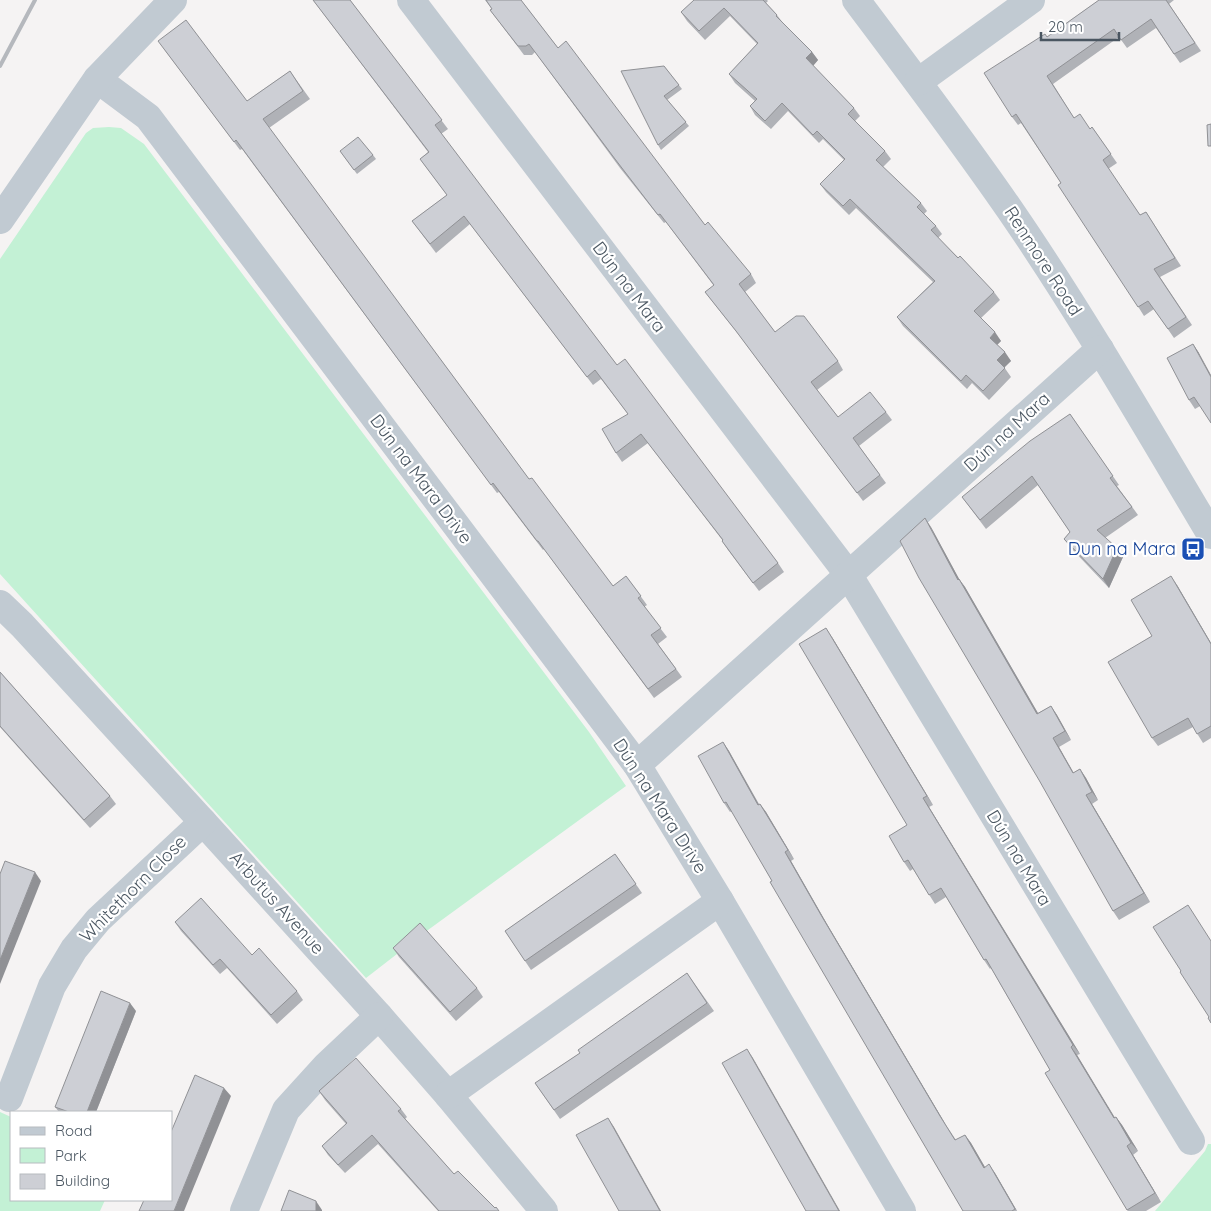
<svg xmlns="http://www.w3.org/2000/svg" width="1211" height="1211" font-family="Quicksand,sans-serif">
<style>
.green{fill:#c3f1d5}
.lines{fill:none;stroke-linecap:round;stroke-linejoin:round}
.minor{stroke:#c1cad2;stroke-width:28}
.rail{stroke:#b5b8bd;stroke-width:4}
.wall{fill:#b0b2b7}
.shaded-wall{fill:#909195}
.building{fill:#cdcfd5;stroke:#909195}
.labels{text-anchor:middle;stroke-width:4.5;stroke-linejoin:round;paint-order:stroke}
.street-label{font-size:18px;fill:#4a5661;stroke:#fff}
.transit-label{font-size:18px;fill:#164399;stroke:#fff;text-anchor:end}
</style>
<rect width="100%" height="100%" fill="#f5f3f3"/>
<g class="green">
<polygon points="109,127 121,128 144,144 589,732 626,786 428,930 366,978 0,574 0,259 86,133 93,128"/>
<polygon points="0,1112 11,1117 11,1200 105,1200 100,1211 0,1211"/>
<polygon points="1208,1144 1211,1144 1211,1211 1155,1211 1205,1151"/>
</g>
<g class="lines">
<g class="minor">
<polyline points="411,0 848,574 1191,1141"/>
<path d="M 856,0 C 908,69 961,139 1010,210 C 1082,315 1146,426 1211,535"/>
<polyline points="97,79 148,117 637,765 720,901 902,1211"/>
<polyline points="918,82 1031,0"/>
<polyline points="0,220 97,79 173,0"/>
<polyline points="0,604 22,625 203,822 379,1016 448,1095 544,1211"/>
<polyline points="637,765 1100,349"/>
<polyline points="448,1095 720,901"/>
<polyline points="9,1098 52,986 74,949 98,920 203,822"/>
<polyline points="244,1211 286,1110 326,1066 379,1016"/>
</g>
<polyline class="rail" points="0,66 35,0"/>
</g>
<g class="wall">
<polygon points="313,0 350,0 448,129 441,134 617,365 778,563 784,572 759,591 728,550 722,541 723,541 648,443 622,462 616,453 628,414 601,379 593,385 470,224 436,253 412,221 447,195 420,159 428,152"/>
<polygon points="485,0 521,0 558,48 705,225 751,274 756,283 745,292 775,332 838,361 843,370 817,390 838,417 886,412 892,420 859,446 886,483 863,501 742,339 705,292 714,286 666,222 664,223 620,168 535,52 532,55 524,55 496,18 490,10 492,9"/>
<polygon points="694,0 767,0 768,1 766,3 777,15 783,23 812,52 818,60 813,66 854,108 860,116 855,121 885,151 891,159 883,167 921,203 927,211 924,214 936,226 942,234 938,238 994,292 1000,300 981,318 1001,341 997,345 1011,361 1004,367 1011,377 989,400 972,383 967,389 903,326 897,317 933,282 856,208 849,215 826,192 820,184 844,160 823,139 819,143 788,111 771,129 755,115 750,106 755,101 735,83 729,74 757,44 730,16 705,40 687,21 681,12"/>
<polygon points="1099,0 1174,0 1169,4 1201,51 1180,63 1156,28 1127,48 1119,37 1053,84 1074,118 1090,129 1092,127 1117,163 1108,169 1140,215 1146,212 1181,266 1160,277 1192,325 1174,338 1154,309 1144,316 1061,183 1021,123 1018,125 1012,117 1047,37"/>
<polygon points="164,49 247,101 290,71 310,99 269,128 529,479 613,586 626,576 647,605 644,607 667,637 658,644 682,677 654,698 544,549 543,550 499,492 497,493 242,149 240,150"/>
<polygon points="664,66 682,89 667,100 689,126 661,150 658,145"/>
<polygon points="340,151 373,155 376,159 357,174"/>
<polygon points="1193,344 1199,353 1200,406 1195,409 1189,400"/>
<polygon points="1070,414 1119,485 1117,486 1138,515 1105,538 1123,557 1109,588 1070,547 1064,539 1070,532 1038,485 986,529 962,497"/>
<polygon points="931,527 959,579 965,587 1038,713 1051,706 1057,715 1071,740 1059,747 1073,773 1080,769 1086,778 1098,800 1092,804 1150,902 1119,920 1113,911"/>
<polygon points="1177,585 1211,643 1211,738 1203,743 1193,727 1158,746 1152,738 1152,636"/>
<polygon points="832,637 933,805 929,807 1080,1054 1077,1055 1114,1117 1116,1117 1122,1125 1138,1151 1133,1155 1161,1202 1146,1211 1128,1211 1127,1210 1050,1070 991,968 990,969 984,960 946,897 935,904 913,869 910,871 904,862 907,825"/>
<polygon points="0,672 110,796 116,804 90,828 0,727"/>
<polygon points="723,742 729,751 759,804 760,804 766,812 794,859 791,861 827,924 946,1125 956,1140 965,1135 971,1143 985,1167 995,1173 1017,1211 963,1211 772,881 732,811 730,812 724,803"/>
<polygon points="615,854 642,893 531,970 505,931"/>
<polygon points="175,922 252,955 297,991 303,1000 277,1024 227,968 220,974 181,931"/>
<polygon points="393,948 477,988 483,997 456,1021 399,957"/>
<polygon points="687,973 714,1011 560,1119 535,1083 580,1053"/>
<polygon points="136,1011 96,1112 59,1112 55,1107"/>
<polygon points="319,1091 401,1109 407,1117 405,1119 454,1174 495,1208 499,1211 438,1211 378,1144 345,1173 328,1155 322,1146 346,1124 325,1100"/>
</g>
<g class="shaded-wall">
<polygon points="812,52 818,60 812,67 806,58"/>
<polygon points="995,332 1001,341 996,346 990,338"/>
<polygon points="1193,344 1199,353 1211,375 1211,377"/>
<polygon points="1005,352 1011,361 1003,369 997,360"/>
<polygon points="925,518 931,527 964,588 958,580"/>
<polygon points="1117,548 1123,557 1109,588 1103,579"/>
<polygon points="1171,576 1177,585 1211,643 1211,644"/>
<polygon points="959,579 965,587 1043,722 1037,714"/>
<polygon points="826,628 832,637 933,805 927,796"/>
<polygon points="1051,706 1057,715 1071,740 1065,731"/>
<polygon points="1053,738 1059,747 1079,782 1073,773"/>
<polygon points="723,742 729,751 764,814 758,805"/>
<polygon points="1080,769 1086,778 1098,800 1092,792"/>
<polygon points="1086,795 1092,804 1150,902 1144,893"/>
<polygon points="923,798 929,807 1080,1054 1073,1045"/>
<polygon points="760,804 766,812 794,859 788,850"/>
<polygon points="785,852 791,861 827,924 946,1125 962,1149 940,1116 821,915"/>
<polygon points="35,872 41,881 0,984 0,960"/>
<polygon points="130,1003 136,1011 96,1112 87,1112"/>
<polygon points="1071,1047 1077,1055 1120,1126 1114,1118"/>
<polygon points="747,1049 753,1058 840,1211 839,1211"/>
<polygon points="224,1088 231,1096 184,1211 174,1211"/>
<polygon points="1116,1117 1122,1125 1138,1151 1131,1143"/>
<polygon points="608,1118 614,1127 661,1211 660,1211"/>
<polygon points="965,1135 971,1143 990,1176 984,1168"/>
<polygon points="1127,1146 1133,1155 1161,1202 1155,1193"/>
<polygon points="989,1164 995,1173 1017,1211 1015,1209"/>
<polygon points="316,1201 322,1210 322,1211 316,1211"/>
</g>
<g class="building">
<polygon points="313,0 350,0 442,120 435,125 488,195 617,365 625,359 778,563 753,583 722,541 723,540 641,434 616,453 602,429 628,414 595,370 587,377 464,216 430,244 412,221 447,195 420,159 429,152"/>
<polygon points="486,0 521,0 558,48 566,41 705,225 708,222 751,274 739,284 775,332 796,316 804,316 838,361 811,382 838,417 870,392 886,412 853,438 880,475 857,493 736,331 705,292 714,285 660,214 658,215 615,159 529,44 526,46 518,46 490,10 492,9"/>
<polygon points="694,0 763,0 777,15 776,16 812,52 806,58 854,108 848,114 885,151 876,160 921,203 917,207 936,226 931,230 958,258 960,256 994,292 974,311 995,332 990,338 1005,352 997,360 1005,368 983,391 966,375 961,381 897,317 935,281 850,199 843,206 820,184 845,159 817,131 813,135 782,103 765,121 750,106 757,99 729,74 758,43 724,8 699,31 681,12"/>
<polygon points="1099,0 1166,0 1195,43 1174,54 1151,19 1121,40 1114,29 1047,76 1074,118 1080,114 1090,129 1092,127 1111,154 1103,160 1140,215 1146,212 1175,258 1154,269 1186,317 1168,329 1148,301 1138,307 1058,185 1061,183 1016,114 1012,117 984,73 1045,34 1047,37"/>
<polygon points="186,20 247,101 290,71 303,91 263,119 529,479 532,478 613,586 626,576 641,596 638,598 661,628 651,635 676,669 648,689 538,541 537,541 493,483 491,485 236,140 234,142 158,41"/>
<polygon points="664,66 679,85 664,96 686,122 658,145 621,71"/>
<polygon points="1211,124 1211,146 1208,146 1207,125"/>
<polygon points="358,137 373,155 354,170 340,151"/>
<polygon points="1193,344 1211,377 1211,423 1194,397 1189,400 1167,358"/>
<polygon points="1070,414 1113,476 1110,478 1132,507 1097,530 1117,548 1103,579 1064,539 1070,532 1032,476 980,520 962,497 1030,441"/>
<polygon points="925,518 958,580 959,579 1037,714 1051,706 1065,731 1053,738 1073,773 1080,769 1092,792 1086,795 1144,893 1113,911 1039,780 919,578 900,541"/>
<polygon points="1171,576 1211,644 1211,726 1197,734 1188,718 1152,738 1108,662 1152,636 1131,600"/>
<polygon points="826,628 927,796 923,798 1073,1045 1071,1047 1114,1118 1116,1117 1131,1143 1127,1146 1155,1193 1127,1210 1045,1073 1050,1070 986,959 984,960 941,888 929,895 908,860 904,862 889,836 907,825 799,644"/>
<polygon points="0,672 110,796 84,820 0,726"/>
<polygon points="723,742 758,805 760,804 788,850 785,852 821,915 940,1116 955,1140 965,1135 984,1168 989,1164 1015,1209 1012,1211 963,1211 770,882 772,881 726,802 724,803 698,756"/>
<polygon points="615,854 636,884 525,961 505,931"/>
<polygon points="5,861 35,872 0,960 0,874"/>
<polygon points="201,898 252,955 259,948 297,991 271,1015 220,959 213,965 175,922"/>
<polygon points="1188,905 1211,941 1211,1023 1208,1018 1209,1017 1180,972 1181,971 1153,927"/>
<polygon points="420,923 477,988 450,1012 393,948"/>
<polygon points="687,973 707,1003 554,1110 535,1083 580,1053 578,1050"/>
<polygon points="101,991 130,1003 87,1112 69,1112 55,1107"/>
<polygon points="747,1049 839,1211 806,1211 722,1063"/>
<polygon points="356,1058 401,1109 398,1111 454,1174 458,1171 495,1208 496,1207 499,1211 439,1211 372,1135 338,1165 322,1146 347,1123 319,1091"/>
<polygon points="195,1075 224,1088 174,1211 139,1211 144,1200 171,1200 171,1132"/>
<polygon points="608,1118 660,1211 619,1211 576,1135"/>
<polygon points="289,1190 316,1201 316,1211 281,1211"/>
</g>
<defs>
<g id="bus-square" transform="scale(1.25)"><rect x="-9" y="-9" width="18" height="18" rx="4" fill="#1a4fb4" stroke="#fff"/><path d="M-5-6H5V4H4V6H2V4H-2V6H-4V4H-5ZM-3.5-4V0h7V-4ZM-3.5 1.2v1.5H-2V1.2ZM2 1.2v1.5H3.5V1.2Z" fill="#fff"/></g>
</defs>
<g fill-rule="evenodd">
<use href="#bus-square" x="1193" y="549"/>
</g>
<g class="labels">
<g class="street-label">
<text transform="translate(1043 261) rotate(57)" y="6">Renmore Road</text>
<text transform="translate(629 287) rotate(53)" y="6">Dún na Mara</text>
<text transform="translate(1007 432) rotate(-42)" y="6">Dún na Mara</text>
<text transform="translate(421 479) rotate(53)" y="6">Dún na Mara Drive</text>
<text transform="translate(660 806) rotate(57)" y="6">Dún na Mara Drive</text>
<text transform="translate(1019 858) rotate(59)" y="6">Dún na Mara</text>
<text transform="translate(133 889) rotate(-45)" y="6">Whitethorn Close</text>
<text transform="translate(277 903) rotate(48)" y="6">Arbutus Avenue</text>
</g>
<g class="transit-label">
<text x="1176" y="555">Dun na Mara</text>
</g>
</g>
<rect x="10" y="1111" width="162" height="90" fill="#ffffff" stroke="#b7bbc0"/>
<rect x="20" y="1127" width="25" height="8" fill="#c1cad2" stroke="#b7bbc0"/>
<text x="55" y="1136" font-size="15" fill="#4a5661">Road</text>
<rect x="20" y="1148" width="25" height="15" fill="#c3f1d5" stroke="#b7bbc0"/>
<text x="55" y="1161" font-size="15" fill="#4a5661">Park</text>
<rect x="20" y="1174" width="25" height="15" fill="#cdcfd5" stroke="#b7bbc0"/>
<text x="55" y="1186" font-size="15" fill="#4a5661">Building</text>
<path d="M1041 32v8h78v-8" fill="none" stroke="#4a5661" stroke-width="2.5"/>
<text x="1048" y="32" font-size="15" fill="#4a5661" stroke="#ffffff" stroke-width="4" paint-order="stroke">20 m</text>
</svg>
